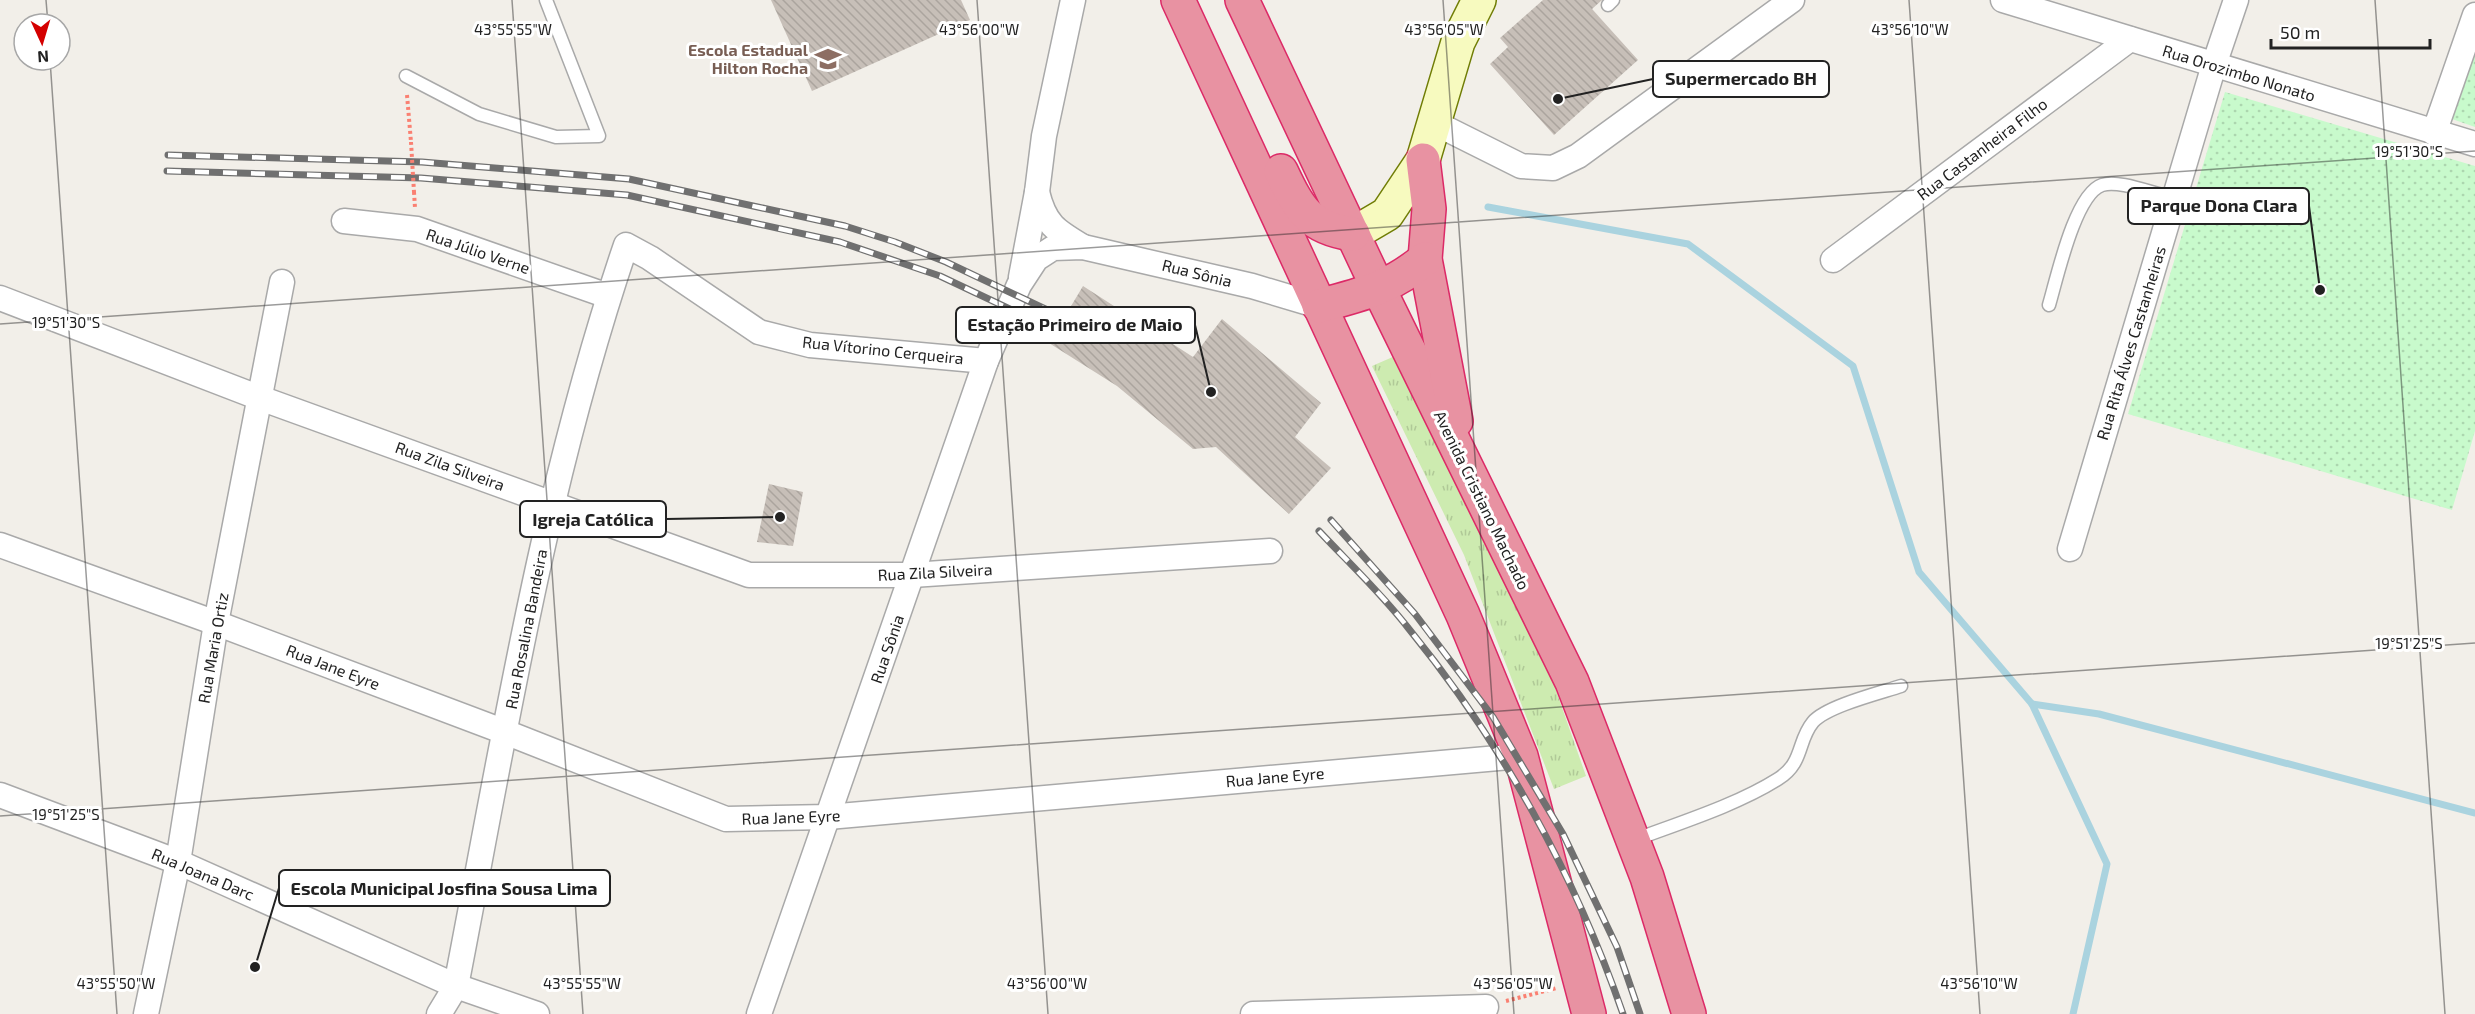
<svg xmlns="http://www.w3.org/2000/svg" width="2475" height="1014" font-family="'Exo 2',sans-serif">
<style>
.grass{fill:url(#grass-tufts)}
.park{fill:url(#park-dots)}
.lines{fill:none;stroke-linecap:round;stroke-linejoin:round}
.stream{stroke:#aad3df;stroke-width:7}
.building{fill:url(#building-back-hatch)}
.lane-casing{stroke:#a9a9a9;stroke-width:15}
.street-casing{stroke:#a9a9a9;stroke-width:27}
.secondary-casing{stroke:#707d05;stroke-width:36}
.highway-casing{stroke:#dc2a67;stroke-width:36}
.path{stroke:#fa8072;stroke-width:4;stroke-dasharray:3 3;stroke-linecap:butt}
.lane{stroke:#fff;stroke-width:12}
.street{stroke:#fff;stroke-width:24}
.secondary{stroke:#f7fabf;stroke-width:33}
.highway{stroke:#e892a2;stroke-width:33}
.rail-casing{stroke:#707070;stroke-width:7}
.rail{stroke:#fff;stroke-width:4.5;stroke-dasharray:14;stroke-linecap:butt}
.path-bridge{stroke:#fa8072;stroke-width:4;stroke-dasharray:3 3;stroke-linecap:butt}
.ticks{fill:none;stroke:#222;stroke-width:1.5;stroke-opacity:0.45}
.labels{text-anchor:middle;stroke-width:6;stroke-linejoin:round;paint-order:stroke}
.education-label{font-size:16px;font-weight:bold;fill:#785e54;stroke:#fff;text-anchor:end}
.street-label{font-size:16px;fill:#222;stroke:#fff}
.ticks-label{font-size:15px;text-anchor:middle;fill:#222;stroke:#fff;stroke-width:6;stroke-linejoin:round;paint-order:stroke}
.leader{fill:none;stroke:#222;stroke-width:2}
.callout-dot{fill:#222;stroke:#fff;stroke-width:2}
.callout{fill:#fff;stroke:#222;stroke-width:2}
.callout-label{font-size:18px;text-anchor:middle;font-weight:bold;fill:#222}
</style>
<defs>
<pattern id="grass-tufts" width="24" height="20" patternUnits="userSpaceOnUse" patternTransform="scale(1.5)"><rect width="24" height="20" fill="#cdebb0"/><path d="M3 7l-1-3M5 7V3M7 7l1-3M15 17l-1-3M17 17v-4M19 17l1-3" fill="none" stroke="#b0c997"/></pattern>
<pattern id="park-dots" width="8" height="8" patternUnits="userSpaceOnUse" patternTransform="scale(1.5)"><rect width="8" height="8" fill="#c8facc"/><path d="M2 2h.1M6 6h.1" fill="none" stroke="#acd6af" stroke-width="1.8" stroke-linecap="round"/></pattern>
<pattern id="building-back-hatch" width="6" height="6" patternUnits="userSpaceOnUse" patternTransform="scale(1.5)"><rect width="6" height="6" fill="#c7bfb8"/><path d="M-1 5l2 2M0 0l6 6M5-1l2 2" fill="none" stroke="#aba49e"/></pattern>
</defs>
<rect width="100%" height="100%" fill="#f2efe9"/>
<polygon class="grass" points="1395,356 1503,565 1552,679 1586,776 1554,789 1464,555 1372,366"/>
<g class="park">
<polygon points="2475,45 2475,127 2449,118"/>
<polygon points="2225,92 2475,166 2475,431 2452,510 2128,414"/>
</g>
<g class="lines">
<g class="stream">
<polyline points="1488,207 1688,244 1853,366 1919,572 2032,704 2107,864 2073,1014"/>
<polyline points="2032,704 2099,714 2475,813"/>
</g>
</g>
<g class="building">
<polygon points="771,0 961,0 970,20 812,91"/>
<polygon points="1543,0 1602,0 1592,9 1638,60 1554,135 1490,64 1508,47 1500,38"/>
<polygon points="1083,286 1193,357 1222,319 1321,403 1295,437 1331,468 1289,514 1216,447 1193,449 1117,386 1049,343"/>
<polygon points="769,484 803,492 793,546 757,542"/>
</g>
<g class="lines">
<g class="lane-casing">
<g id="lane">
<polyline points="1608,5 1613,0"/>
<polyline points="406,76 479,114 556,137 599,136 546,0"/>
<path d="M 2049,305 C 2057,278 2075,194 2102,185 C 2119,179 2156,195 2175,198"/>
<path d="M 1634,840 C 1679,823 1737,805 1778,779 C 1804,763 1797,741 1813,722 C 1827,706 1880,693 1901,686"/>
</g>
</g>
<g class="street-casing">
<g id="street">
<polyline points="2003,0 2475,144"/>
<polyline points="1435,123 1521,166 1553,168 1578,156 1792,0"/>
<polyline points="2434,133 2475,15"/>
<path d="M 1037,192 C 1045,225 1056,231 1083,247"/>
<polyline points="344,221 417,229 608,296"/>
<polyline points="1833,260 2130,39"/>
<polyline points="1021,277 1037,192 1044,136 1073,0"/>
<polyline points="0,298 260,398 749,575 912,575 1270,551"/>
<polyline points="0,545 216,623 505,732 726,819 828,817 1521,756"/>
<polyline points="2070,549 2214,65 2236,0"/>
<polyline points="0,795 178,862 456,986 537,1014"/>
<polyline points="146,1014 178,862 216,623 282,282"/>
<path d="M 439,1014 L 456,986 C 504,738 544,486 626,245 L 650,258 L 759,332 L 810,345 L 986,361"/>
<polyline points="759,1014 986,361 1019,285 1036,259 1053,248 1083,247 1252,286 1319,306"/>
<polyline points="1253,1014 1486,1007 1483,1014"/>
</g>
</g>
<g class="secondary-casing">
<polyline id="secondary" points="1353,234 1387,214 1423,160 1458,42 1479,0"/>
</g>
<g class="highway-casing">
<g id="highway">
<polyline points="1178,0 1463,615 1521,756 1589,1014"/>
<polyline points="1242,0 1370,271 1572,682 1647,877 1689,1014"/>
<polyline points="1423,160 1429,209 1425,259 1456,421"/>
<path d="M 1281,171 C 1299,209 1309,228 1353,234"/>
<path d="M 1319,306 C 1362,294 1389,289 1425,259"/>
</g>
</g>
<g class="path">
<polyline points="407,95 411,142"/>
<polyline points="414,192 415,208"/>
<polyline points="1506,1001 1557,988"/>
</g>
<use href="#lane" class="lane"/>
<use href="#street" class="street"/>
<use href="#secondary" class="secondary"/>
<use href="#highway" class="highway"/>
<g class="rail-casing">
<g id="rail">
<polyline points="168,155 422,162 629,179 845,226 895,242 946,262 1058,315"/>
<polyline points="167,171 421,178 627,195 840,242 940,276 1050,328"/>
<polyline points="1331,520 1415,614 1493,717 1563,834 1617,947 1640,1014"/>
<path d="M 1319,531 C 1349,563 1382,594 1409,629 C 1502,743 1575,875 1623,1014"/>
</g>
</g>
<use href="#rail" class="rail"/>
<polyline class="path-bridge" points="411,142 414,192"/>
</g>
<path class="ticks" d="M 46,0 L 48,24M 512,0 L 583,1014M 977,0 L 1048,1014M 1443,0 L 1514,1014M 1909,0 L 1980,1014M 2375,0 L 2445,1014M 50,60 L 117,1014M 0,324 L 2475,151M 0,816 L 2475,643"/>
<defs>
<g id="school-bare" transform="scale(2.07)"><path d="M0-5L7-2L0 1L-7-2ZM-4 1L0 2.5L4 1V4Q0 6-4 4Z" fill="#8d6e63" stroke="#fff" stroke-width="2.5" paint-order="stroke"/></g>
</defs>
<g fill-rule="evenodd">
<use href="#school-bare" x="828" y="59"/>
</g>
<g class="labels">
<g class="education-label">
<text x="808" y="56">Escola Estadual<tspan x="808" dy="18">Hilton Rocha</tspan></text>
</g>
<g class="street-label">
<text transform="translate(2239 73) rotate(17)" y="6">Rua Orozimbo Nonato</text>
<text transform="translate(1982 149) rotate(-37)" y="6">Rua Castanheira Filho</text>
<text transform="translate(478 251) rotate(19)" y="6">Rua Júlio Verne</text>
<text transform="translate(1197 273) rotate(14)" y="6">Rua Sônia</text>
<text transform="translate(2131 343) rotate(-73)" y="6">Rua Rita Álves Castanheiras</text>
<text transform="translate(883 350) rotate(6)" y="6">Rua Vítorino Cerqueira</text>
<text transform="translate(450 466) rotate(20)" y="6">Rua Zila Silveira</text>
<text transform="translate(1482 500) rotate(64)" y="6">Avenida Cristiano Machado</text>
<text transform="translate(935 572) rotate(-3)" y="6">Rua Zila Silveira</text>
<text transform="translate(526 629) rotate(-79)" y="6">Rua Rosalina Bandeira</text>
<text transform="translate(213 648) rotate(-80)" y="6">Rua Maria Ortiz</text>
<text transform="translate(887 649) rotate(-71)" y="6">Rua Sônia</text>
<text transform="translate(333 667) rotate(21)" y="6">Rua Jane Eyre</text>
<text transform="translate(1275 777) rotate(-5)" y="6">Rua Jane Eyre</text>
<text transform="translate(791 817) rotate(-2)" y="6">Rua Jane Eyre</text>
<text transform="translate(203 874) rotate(23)" y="6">Rua Joana Darc</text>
</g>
</g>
<g class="ticks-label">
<text x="513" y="35">43°55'55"W</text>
<text x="979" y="35">43°56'00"W</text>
<text x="1444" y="35">43°56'05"W</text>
<text x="1910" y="35">43°56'10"W</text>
<text x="2409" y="157">19°51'30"S</text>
<text x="66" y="328">19°51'30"S</text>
<text x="2409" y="649">19°51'25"S</text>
<text x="66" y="820">19°51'25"S</text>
<text x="116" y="989">43°55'50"W</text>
<text x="582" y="989">43°55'55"W</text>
<text x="1047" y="989">43°56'00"W</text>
<text x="1513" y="989">43°56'05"W</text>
<text x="1979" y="989">43°56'10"W</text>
</g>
<path class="leader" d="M1558 99L1653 79M2320 290L2309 206M1211 392L1195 325M780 517L666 519M255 967L279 888"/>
<g class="callout-dot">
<circle cx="1558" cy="99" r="6"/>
<circle cx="2320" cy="290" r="6"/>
<circle cx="1211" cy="392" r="6"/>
<circle cx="780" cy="517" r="6"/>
<circle cx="255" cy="967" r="6"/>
</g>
<g class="callout">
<rect x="1653" y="61" width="176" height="36" rx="6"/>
<rect x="2128" y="188" width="181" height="36" rx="6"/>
<rect x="956" y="307" width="239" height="36" rx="6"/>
<rect x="520" y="501" width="146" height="36" rx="6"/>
<rect x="279" y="870" width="331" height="36" rx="6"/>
</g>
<g class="callout-label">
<text x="1741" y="85">Supermercado BH</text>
<text x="2219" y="212">Parque Dona Clara</text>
<text x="1075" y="331">Estação Primeiro de Maio</text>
<text x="593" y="526">Igreja Católica</text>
<text x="444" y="895">Escola Municipal Josfina Sousa Lima</text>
</g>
<g transform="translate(42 42) rotate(176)"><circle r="28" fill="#ffffff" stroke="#a7a7a7" stroke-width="1.5"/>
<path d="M0-4.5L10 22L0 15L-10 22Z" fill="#d40000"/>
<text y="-9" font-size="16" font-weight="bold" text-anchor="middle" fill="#222222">N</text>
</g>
<path d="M2271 39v9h159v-9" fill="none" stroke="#222222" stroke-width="3"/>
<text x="2280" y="39" font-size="18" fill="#222222" stroke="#ffffff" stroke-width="4.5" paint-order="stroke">50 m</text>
</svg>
